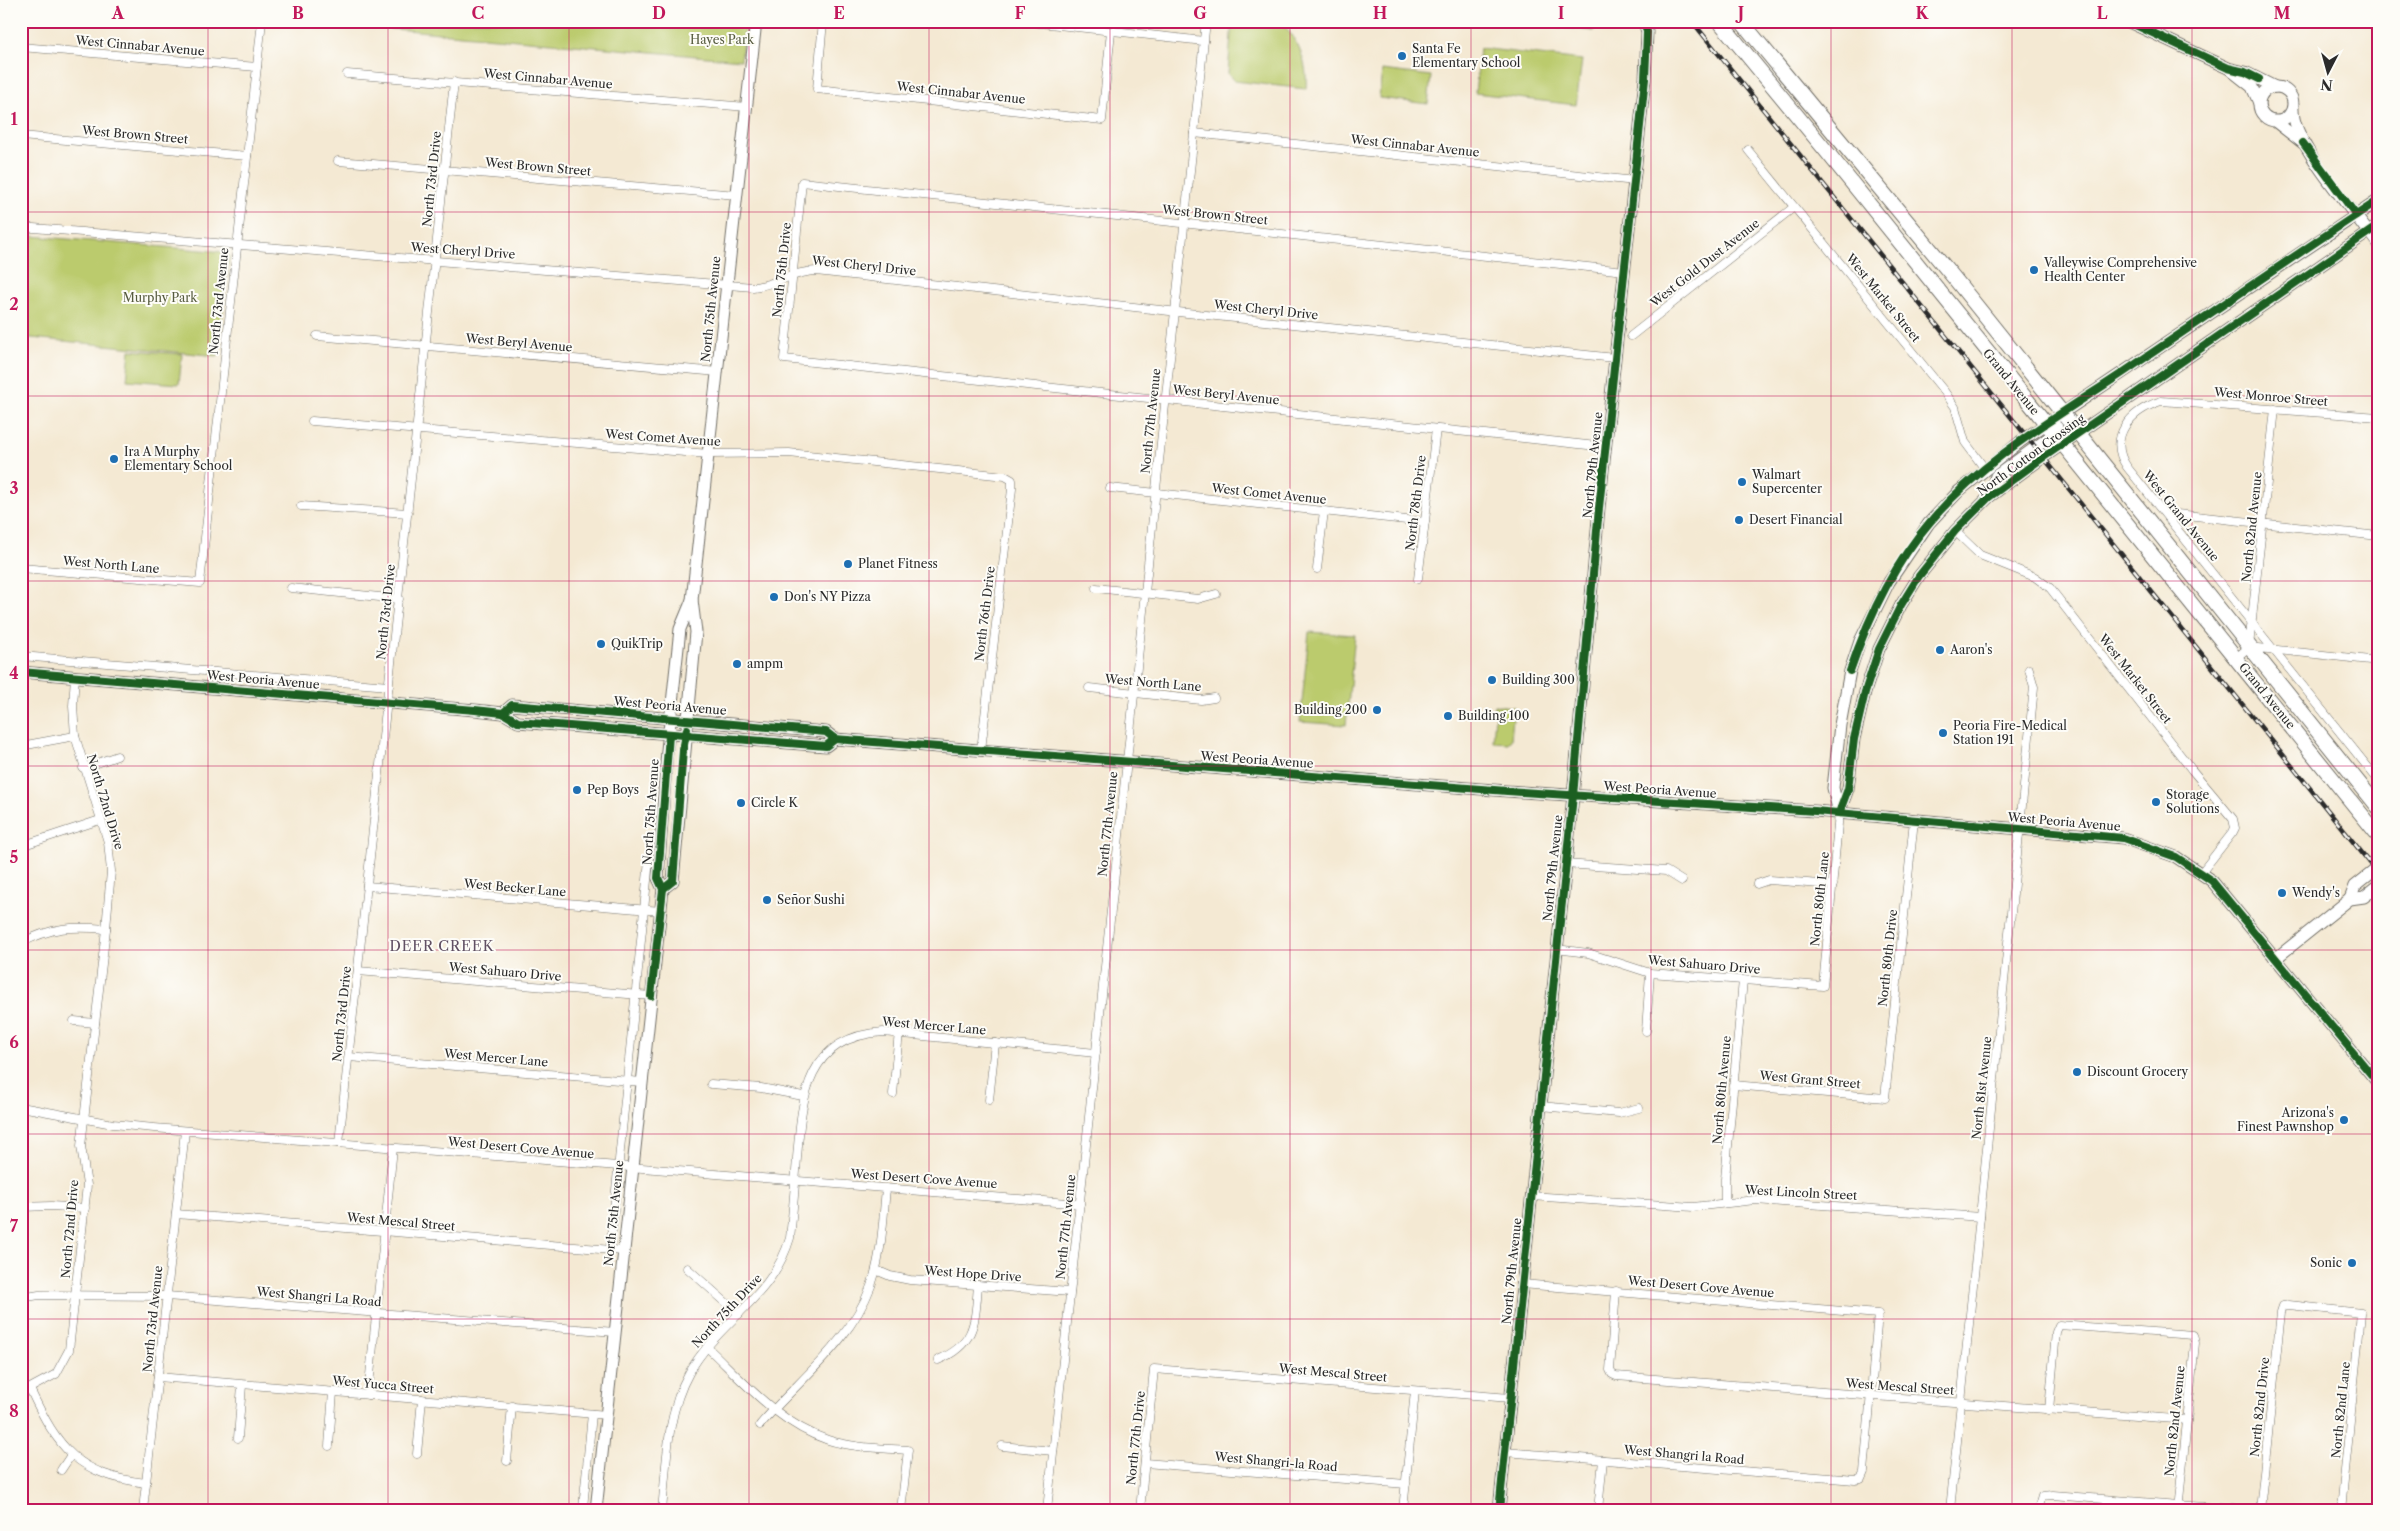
<svg xmlns="http://www.w3.org/2000/svg" width="2400" height="1531" font-family="'Libre Caslon Text',serif">
<style>
.green{fill:#bbcb6d;stroke:#737b4c}
.lines{fill:none;stroke-linecap:round;stroke-linejoin:round}
.street-casing{stroke:#716e66;stroke-width:9}
.secondary-casing{stroke:#716e66;stroke-width:13}
.highway-casing{stroke:#716e66;stroke-width:16}
.street{stroke:#fff;stroke-width:8}
.secondary{stroke:#fff;stroke-width:11}
.highway{stroke:#fff;stroke-width:14}
.rail-casing{stroke:#2b2b2b;stroke-width:4.5}
.rail{stroke:#fdfcf7;stroke-width:2.5;stroke-dasharray:8;stroke-linecap:butt}
.cycleway-casing{stroke:#fdfcf7;stroke-width:11}
.cycleway{stroke:#1b5e20;stroke-width:8}
.grid{fill:none;stroke:#c2185b;stroke-width:1;stroke-opacity:0.55}
.poi-dot{fill:#1f6fb2;stroke:#fdfcf7;stroke-width:2}
.labels{text-anchor:middle;stroke-width:4;stroke-linejoin:round;paint-order:stroke}
.park-label{font-size:12px;fill:#565b3f;stroke:#fdfcf7}
.street-label{font-size:12px;fill:#2b2b2b;stroke:#fdfcf7}
.poi-label{font-size:12px;fill:#2b2b2b;stroke:#fdfcf7;text-anchor:start}
.neighbourhood-label{font-size:14px;letter-spacing:1px;fill:#615063;stroke:#fdfcf7}
.neatline{fill:none;stroke:#c2185b;stroke-width:2}
.grid-label{font-size:16px;text-anchor:middle;font-weight:bold;fill:#c2185b}
</style>
<rect width="100%" height="100%" fill="#fdfcf7"/>
<filter id="ink" filterUnits="userSpaceOnUse"><feTurbulence type="fractalNoise" baseFrequency=".02" numOctaves="2"/><feDisplacementMap in="SourceGraphic" scale="10" xChannelSelector="R" yChannelSelector="G"/><feConvolveMatrix kernelMatrix="1 2 1 2 8 2 1 2 1" color-interpolation-filters="sRGB"/></filter>
<filter id="wash" filterUnits="userSpaceOnUse"><feTurbulence type="fractalNoise" baseFrequency=".0096" numOctaves="4" result="noise"/><feDisplacementMap in="SourceGraphic" scale="20" xChannelSelector="R" yChannelSelector="G"/><feGaussianBlur stdDeviation="1.12" result="paint"/><feColorMatrix in="noise" values="0 0 0 0 0 0 0 0 0 0 0 0 0 0 0 0 0 1.4 0 .05"/><feComposite in="paint" operator="in"/></filter>
<g filter="url(#wash)">
<rect width="100%" height="100%" fill="#f4e9d3"/>
<g class="green">
<polygon points="305,21 745,21 741,60"/>
<path d="M 1232,21 L 1280,22 C 1299,40 1308,63 1306,89 L 1234,81 L 1228,74 Z"/>
<polygon points="1507,21 1595,21 1594,31"/>
<polygon points="1480,48 1582,60 1576,105 1475,93"/>
<polygon points="1382,70 1431,76 1428,104 1379,98"/>
<polygon points="31,236 226,252 229,257 218,356 21,337 21,289 27,240"/>
<polygon points="130,350 182,354 179,384 127,380"/>
<polygon points="1309,632 1355,635 1346,725 1300,722"/>
<polygon points="1494,705 1514,707 1511,740 1508,743 1493,742 1495,715 1493,714"/>
</g>
</g>
<g filter="url(#ink)">
<g class="lines">
<g class="street-casing">
<g id="street">
<polyline points="823,21 817,89 1102,120 1111,31"/>
<polyline points="1022,21 1204,41"/>
<polyline points="21,47 257,67"/>
<polyline points="347,74 747,107"/>
<polyline points="1194,133 1635,181"/>
<polyline points="21,136 247,156"/>
<polyline points="1748,150 1944,391 1955,407 1965,442 1985,469"/>
<polyline points="338,161 737,195"/>
<path d="M 21,227 L 753,287 C 776,285 794,271 816,271 L 1187,313 L 1615,358"/>
<polyline points="2368,232 2379,247"/>
<polyline points="317,336 718,372"/>
<polyline points="1631,336 1794,207"/>
<path d="M 2379,417 L 2161,401 C 2130,411 2107,437 2127,467 L 2379,781"/>
<polyline points="312,421 709,454 789,453 1005,476 1012,480 1012,489 981,750"/>
<polyline points="1606,447 784,359 802,182 1625,271"/>
<polyline points="1110,488 1425,522"/>
<polyline points="301,506 408,513"/>
<polyline points="2169,519 2177,514 2379,536"/>
<polyline points="1955,531 1980,555 2035,577 2050,588 2192,770 2233,819 2235,828 2233,832 2201,873"/>
<polyline points="21,568 200,583 262,21"/>
<polyline points="1317,569 1324,511"/>
<polyline points="1418,579 1436,429"/>
<polyline points="291,588 399,599"/>
<polyline points="1096,588 1198,599 1216,594"/>
<polyline points="2249,646 2275,409"/>
<polyline points="21,656 389,686"/>
<polyline points="2236,658 2249,647 2379,661"/>
<polyline points="1089,688 1201,700 1214,698"/>
<polyline points="21,746 75,736"/>
<polyline points="83,768 117,756"/>
<polyline points="21,846 100,820"/>
<polyline points="1565,864 1666,871 1682,881"/>
<polyline points="1757,884 1769,880 1833,885"/>
<polyline points="367,886 661,911"/>
<path d="M 21,943 C 52,927 72,926 106,929"/>
<polyline points="1556,949 1588,953 1650,973 1823,986 1839,813"/>
<polyline points="358,971 651,996"/>
<polyline points="74,1021 95,1023"/>
<polyline points="1646,1031 1650,973"/>
<polyline points="349,1057 642,1082"/>
<polyline points="711,1084 761,1088 803,1096"/>
<polyline points="1733,1085 1885,1098 1914,820"/>
<polyline points="893,1094 899,1032"/>
<polyline points="989,1100 995,1043"/>
<polyline points="1540,1106 1619,1113 1639,1108"/>
<polyline points="21,1107 113,1124 154,1128 1080,1204"/>
<polyline points="339,1143 454,82"/>
<polyline points="1531,1196 1693,1207 1755,1200 1980,1217"/>
<polyline points="1725,1203 1725,1179 1743,980"/>
<polyline points="21,1207 51,1206 85,1208"/>
<polyline points="176,1214 624,1251"/>
<polyline points="610,1250 649,860"/>
<polyline points="687,1268 739,1314"/>
<polyline points="876,1270 890,1276 910,1280 1070,1292"/>
<polyline points="1616,1291 1610,1370 1612,1374 1616,1376 2187,1420"/>
<polyline points="21,1298 39,1295 167,1296 615,1332"/>
<path d="M 707,1347 C 743,1381 779,1424 828,1440 C 853,1448 882,1448 908,1450 L 901,1510"/>
<path d="M 938,1360 C 976,1344 975,1322 978,1285"/>
<polyline points="158,1377 607,1415"/>
<path d="M 30,1389 C 58,1449 78,1475 146,1483"/>
<polyline points="21,1393 56,1374 69,1350 87,1185 81,1146 106,929 111,871 108,842 75,736 73,706 75,676"/>
<polyline points="368,1395 393,1148"/>
<polyline points="2049,1410 2056,1332 2059,1325 2193,1335 2195,1343 2178,1510"/>
<path d="M 760,1425 C 798,1380 850,1343 871,1286 C 882,1254 883,1221 886,1188"/>
<polyline points="238,1438 242,1385"/>
<polyline points="329,1446 333,1392"/>
<polyline points="1002,1446 1053,1451"/>
<polyline points="1505,1452 1855,1480 1861,1479 1864,1472 1878,1314 1522,1284"/>
<polyline points="417,1454 422,1399"/>
<polyline points="507,1461 512,1406"/>
<polyline points="1145,1463 1406,1484"/>
<polyline points="61,1470 71,1455"/>
<polyline points="143,1510 185,1131"/>
<polyline points="586,1510 583,1508 592,1414"/>
<path d="M 662,1510 C 667,1464 666,1414 689,1373 C 718,1321 772,1299 790,1238 C 793,1211 795,1184 797,1158 C 802,1096 806,1037 883,1032 L 1096,1053"/>
<polyline points="1047,1510 1206,21"/>
<polyline points="1140,1510 1154,1369 1510,1398"/>
<polyline points="1403,1510 1415,1391"/>
<polyline points="1598,1510 1603,1460"/>
<polyline points="1950,1510 2030,727 2034,687 2029,669"/>
<polyline points="2038,1510 2042,1496 2052,1495 2242,1510"/>
<polyline points="2260,1510 2281,1312 2283,1306 2289,1305 2361,1313 2341,1510"/>
</g>
</g>
<g class="secondary-casing">
<g id="secondary">
<polyline points="2127,21 2228,68 2252,87 2259,103"/>
<polyline points="2232,69 2245,72 2275,87"/>
<circle cx="2276" cy="104" r="17"/>
<path d="M 2293,109 C 2292,142 2348,204 2368,232"/>
<polyline points="2276,122 2303,143"/>
<polyline points="1989,497 1996,476 2054,434 2057,427"/>
<polyline points="21,672 475,710 503,713 518,722 826,746 835,739"/>
<polyline points="503,713 512,705 826,732 835,739 1507,791 1815,811 2123,838 2176,857 2212,881 2379,1084"/>
<polyline points="1839,813 1833,788 1840,725 1850,671 1860,641 1889,582 1929,523 1959,491 2021,441 2379,200"/>
<polyline points="1839,813 1848,789 1854,739 1865,692 1879,649 1901,605 1919,576 1955,531 1989,497 2038,461 2379,225"/>
<polyline points="663,889 673,881 696,632 692,600 756,21"/>
<polyline points="2350,899 2355,886 2379,867"/>
<polyline points="2275,959 2350,899 2364,897 2379,885"/>
<polyline points="596,1510 663,889 658,878 667,750 680,629 692,600"/>
<polyline points="1499,1510 1573,796 1599,508 1645,79 1647,32 1644,21"/>
</g>
</g>
<g class="highway-casing">
<g id="highway">
<polyline points="1719,21 1827,152 2379,836"/>
<polyline points="1741,21 1955,279 2379,808"/>
</g>
</g>
<use href="#street" class="street"/>
<use href="#secondary" class="secondary"/>
<use href="#highway" class="highway"/>
<g class="rail-casing">
<polyline id="rail" points="1692,21 2379,874"/>
</g>
<use href="#rail" class="rail"/>
<g class="cycleway-casing">
<g id="cycleway">
<polyline points="2127,21 2228,68 2245,72 2259,79"/>
<polyline points="2303,143 2356,215"/>
<path d="M 1850,671 C 1868,618 1893,565 1930,522 C 1982,460 2055,418 2121,374 C 2207,316 2292,257 2379,200"/>
<polyline points="21,672 475,710 503,713 518,722 826,746 835,739"/>
<polyline points="503,713 512,705 826,732 835,739 1507,791 1815,811 2123,838 2176,857 2212,881 2379,1084"/>
<polyline points="1839,813 1848,789 1854,739 1865,692 1879,649 1901,605 1919,576 1955,531 1989,497 2038,461 2379,225"/>
<polyline points="663,889 673,881 683,750 687,729"/>
<polyline points="651,996 663,889 658,878 669,735"/>
<polyline points="1499,1510 1573,796 1599,508 1645,79 1647,32 1644,21"/>
</g>
</g>
<use href="#cycleway" class="cycleway"/>
</g>
</g>
<path class="grid" d="M 208,21 L 208,1510M 388,21 L 388,1510M 569,21 L 569,1510M 749,21 L 749,1510M 929,21 L 929,1510M 1110,21 L 1110,1510M 1290,21 L 1290,1510M 1471,21 L 1471,1510M 1651,21 L 1651,1510M 1831,21 L 1831,1510M 2012,21 L 2012,1510M 2192,21 L 2192,1510M 21,212 L 2379,212M 21,396 L 2379,396M 21,581 L 2379,581M 21,766 L 2379,766M 21,950 L 2379,950M 21,1134 L 2379,1134M 21,1319 L 2379,1319"/>
<g class="poi-dot">
<circle cx="1402" cy="56" r="5"/>
<circle cx="2034" cy="270" r="5"/>
<circle cx="114" cy="459" r="5"/>
<circle cx="1742" cy="482" r="5"/>
<circle cx="1739" cy="520" r="5"/>
<circle cx="848" cy="564" r="5"/>
<circle cx="774" cy="597" r="5"/>
<circle cx="601" cy="644" r="5"/>
<circle cx="1940" cy="650" r="5"/>
<circle cx="737" cy="664" r="5"/>
<circle cx="1492" cy="680" r="5"/>
<circle cx="1377" cy="710" r="5"/>
<circle cx="1448" cy="716" r="5"/>
<circle cx="1943" cy="733" r="5"/>
<circle cx="577" cy="790" r="5"/>
<circle cx="2156" cy="802" r="5"/>
<circle cx="741" cy="803" r="5"/>
<circle cx="2282" cy="893" r="5"/>
<circle cx="767" cy="900" r="5"/>
<circle cx="2077" cy="1072" r="5"/>
<circle cx="2344" cy="1120" r="5"/>
<circle cx="2352" cy="1263" r="5"/>
</g>
<g class="labels">
<g class="park-label">
<text x="722" y="44">Hayes Park</text>
<text x="160" y="302">Murphy Park</text>
</g>
<g class="street-label">
<text transform="translate(140 46) rotate(5)" y="4">West Cinnabar Avenue</text>
<text transform="translate(548 79) rotate(5)" y="4">West Cinnabar Avenue</text>
<text transform="translate(961 93) rotate(6)" y="4">West Cinnabar Avenue</text>
<text transform="translate(135 135) rotate(5)" y="4">West Brown Street</text>
<text transform="translate(1415 146) rotate(6)" y="4">West Cinnabar Avenue</text>
<text transform="translate(538 167) rotate(5)" y="4">West Brown Street</text>
<text transform="translate(432 179) rotate(-84)" y="4">North 73rd Drive</text>
<text transform="translate(1215 215) rotate(6)" y="4">West Brown Street</text>
<text transform="translate(463 251) rotate(4)" y="4">West Cheryl Drive</text>
<text transform="translate(1705 263) rotate(-38)" y="4">West Gold Dust Avenue</text>
<text transform="translate(864 266) rotate(6)" y="4">West Cheryl Drive</text>
<text transform="translate(782 270) rotate(-84)" y="4">North 75th Drive</text>
<text transform="translate(1883 298) rotate(51)" y="4">West Market Street</text>
<text transform="translate(219 301) rotate(-84)" y="4">North 73rd Avenue</text>
<text transform="translate(711 309) rotate(-84)" y="4">North 75th Avenue</text>
<text transform="translate(1266 310) rotate(6)" y="4">West Cheryl Drive</text>
<text transform="translate(519 343) rotate(5)" y="4">West Beryl Avenue</text>
<text transform="translate(2011 382) rotate(51)" y="4">Grand Avenue</text>
<text transform="translate(1226 395) rotate(6)" y="4">West Beryl Avenue</text>
<text transform="translate(2271 397) rotate(5)" y="4">West Monroe Street</text>
<text transform="translate(1151 421) rotate(-84)" y="4">North 77th Avenue</text>
<text transform="translate(663 438) rotate(4)" y="4">West Comet Avenue</text>
<text transform="translate(2031 455) rotate(-36)" y="4">North Cotton Crossing</text>
<text transform="translate(1593 465) rotate(-84)" y="4">North 79th Avenue</text>
<text transform="translate(1269 494) rotate(6)" y="4">West Comet Avenue</text>
<text transform="translate(1416 503) rotate(-83)" y="4">North 78th Drive</text>
<text transform="translate(2181 516) rotate(51)" y="4">West Grand Avenue</text>
<text transform="translate(2252 527) rotate(-84)" y="4">North 82nd Avenue</text>
<text transform="translate(111 565) rotate(5)" y="4">West North Lane</text>
<text transform="translate(386 612) rotate(-84)" y="4">North 73rd Drive</text>
<text transform="translate(985 614) rotate(-83)" y="4">North 76th Drive</text>
<text transform="translate(2135 679) rotate(52)" y="4">West Market Street</text>
<text transform="translate(263 680) rotate(5)" y="4">West Peoria Avenue</text>
<text transform="translate(1153 683) rotate(5)" y="4">West North Lane</text>
<text transform="translate(2267 696) rotate(51)" y="4">Grand Avenue</text>
<text transform="translate(670 706) rotate(5)" y="4">West Peoria Avenue</text>
<text transform="translate(1257 760) rotate(4)" y="4">West Peoria Avenue</text>
<text transform="translate(1660 790) rotate(4)" y="4">West Peoria Avenue</text>
<text transform="translate(105 802) rotate(73)" y="4">North 72nd Drive</text>
<text transform="translate(651 812) rotate(-86)" y="4">North 75th Avenue</text>
<text transform="translate(2064 822) rotate(5)" y="4">West Peoria Avenue</text>
<text transform="translate(1108 824) rotate(-84)" y="4">North 77th Avenue</text>
<text transform="translate(1553 868) rotate(-84)" y="4">North 79th Avenue</text>
<text transform="translate(515 888) rotate(5)" y="4">West Becker Lane</text>
<text transform="translate(1820 899) rotate(-84)" y="4">North 80th Lane</text>
<text transform="translate(1888 958) rotate(-84)" y="4">North 80th Drive</text>
<text transform="translate(1704 965) rotate(5)" y="4">West Sahuaro Drive</text>
<text transform="translate(505 972) rotate(5)" y="4">West Sahuaro Drive</text>
<text transform="translate(342 1014) rotate(-84)" y="4">North 73rd Drive</text>
<text transform="translate(934 1026) rotate(5)" y="4">West Mercer Lane</text>
<text transform="translate(496 1058) rotate(5)" y="4">West Mercer Lane</text>
<text transform="translate(1810 1080) rotate(5)" y="4">West Grant Street</text>
<text transform="translate(1982 1088) rotate(-84)" y="4">North 81st Avenue</text>
<text transform="translate(1722 1090) rotate(-85)" y="4">North 80th Avenue</text>
<text transform="translate(521 1148) rotate(5)" y="4">West Desert Cove Avenue</text>
<text transform="translate(924 1179) rotate(4)" y="4">West Desert Cove Avenue</text>
<text transform="translate(1801 1193) rotate(3)" y="4">West Lincoln Street</text>
<text transform="translate(614 1213) rotate(-84)" y="4">North 75th Avenue</text>
<text transform="translate(401 1222) rotate(5)" y="4">West Mescal Street</text>
<text transform="translate(1066 1227) rotate(-84)" y="4">North 77th Avenue</text>
<text transform="translate(70 1229) rotate(-85)" y="4">North 72nd Drive</text>
<text transform="translate(1512 1271) rotate(-84)" y="4">North 79th Avenue</text>
<text transform="translate(973 1274) rotate(4)" y="4">West Hope Drive</text>
<text transform="translate(1701 1287) rotate(5)" y="4">West Desert Cove Avenue</text>
<text transform="translate(319 1297) rotate(5)" y="4">West Shangri La Road</text>
<text transform="translate(727 1311) rotate(-47)" y="4">North 75th Drive</text>
<text transform="translate(153 1319) rotate(-84)" y="4">North 73rd Avenue</text>
<text transform="translate(1333 1373) rotate(5)" y="4">West Mescal Street</text>
<text transform="translate(383 1385) rotate(5)" y="4">West Yucca Street</text>
<text transform="translate(1900 1387) rotate(4)" y="4">West Mescal Street</text>
<text transform="translate(2260 1407) rotate(-84)" y="4">North 82nd Drive</text>
<text transform="translate(2341 1410) rotate(-84)" y="4">North 82nd Lane</text>
<text transform="translate(2175 1421) rotate(-84)" y="4">North 82nd Avenue</text>
<text transform="translate(1136 1438) rotate(-84)" y="4">North 77th Drive</text>
<text transform="translate(1684 1455) rotate(5)" y="4">West Shangri la Road</text>
<text transform="translate(1276 1462) rotate(5)" y="4">West Shangri-la Road</text>
</g>
<g class="poi-label">
<text x="1412" y="53">Santa Fe<tspan x="1412" dy="14">Elementary School</tspan></text>
<text x="2044" y="267">Valleywise Comprehensive<tspan x="2044" dy="14">Health Center</tspan></text>
<text x="124" y="456">Ira A Murphy<tspan x="124" dy="14">Elementary School</tspan></text>
<text x="1752" y="479">Walmart<tspan x="1752" dy="14">Supercenter</tspan></text>
<text x="1749" y="524">Desert Financial</text>
<text x="858" y="568">Planet Fitness</text>
<text x="784" y="601">Don's NY Pizza</text>
<text x="611" y="648">QuikTrip</text>
<text x="1950" y="654">Aaron's</text>
<text x="747" y="668">ampm</text>
<text x="1502" y="684">Building 300</text>
<text x="1367" y="714" text-anchor="end">Building 200</text>
<text x="1458" y="720">Building 100</text>
<text x="1953" y="730">Peoria Fire-Medical<tspan x="1953" dy="14">Station 191</tspan></text>
<text x="587" y="794">Pep Boys</text>
<text x="2166" y="799">Storage<tspan x="2166" dy="14">Solutions</tspan></text>
<text x="751" y="807">Circle K</text>
<text x="2292" y="897">Wendy's</text>
<text x="777" y="904">Señor Sushi</text>
<text x="2087" y="1076">Discount Grocery</text>
<text x="2334" y="1117" text-anchor="end">Arizona's<tspan x="2334" dy="14">Finest Pawnshop</tspan></text>
<text x="2342" y="1267" text-anchor="end">Sonic</text>
</g>
<g class="neighbourhood-label">
<text x="442" y="951">DEER CREEK</text>
</g>
</g>
<rect width="2400" height="1531" fill="none" stroke="#fdfcf7" stroke-width="55"/>
<g transform="translate(2328 72) rotate(186)" stroke="#fdfcf7" stroke-width="4" paint-order="stroke">
<path d="M0-4L9 19L0 12L-9 19Z" fill="#2b2b2b"/>
<text y="-8" font-size="14" font-weight="bold" text-anchor="middle" fill="#2b2b2b">N</text>
</g>
<rect x="28" y="28" width="2344" height="1476" class="neatline"/>
<g class="grid-label">
<text x="118" y="19">A</text>
<text x="298" y="19">B</text>
<text x="478" y="19">C</text>
<text x="659" y="19">D</text>
<text x="839" y="19">E</text>
<text x="1020" y="19">F</text>
<text x="1200" y="19">G</text>
<text x="1380" y="19">H</text>
<text x="1561" y="19">I</text>
<text x="1741" y="19">J</text>
<text x="1922" y="19">K</text>
<text x="2102" y="19">L</text>
<text x="2282" y="19">M</text>
<text x="14" y="125">1</text>
<text x="14" y="310">2</text>
<text x="14" y="494">3</text>
<text x="14" y="679">4</text>
<text x="14" y="863">5</text>
<text x="14" y="1048">6</text>
<text x="14" y="1232">7</text>
<text x="14" y="1417">8</text>
</g>
</svg>
